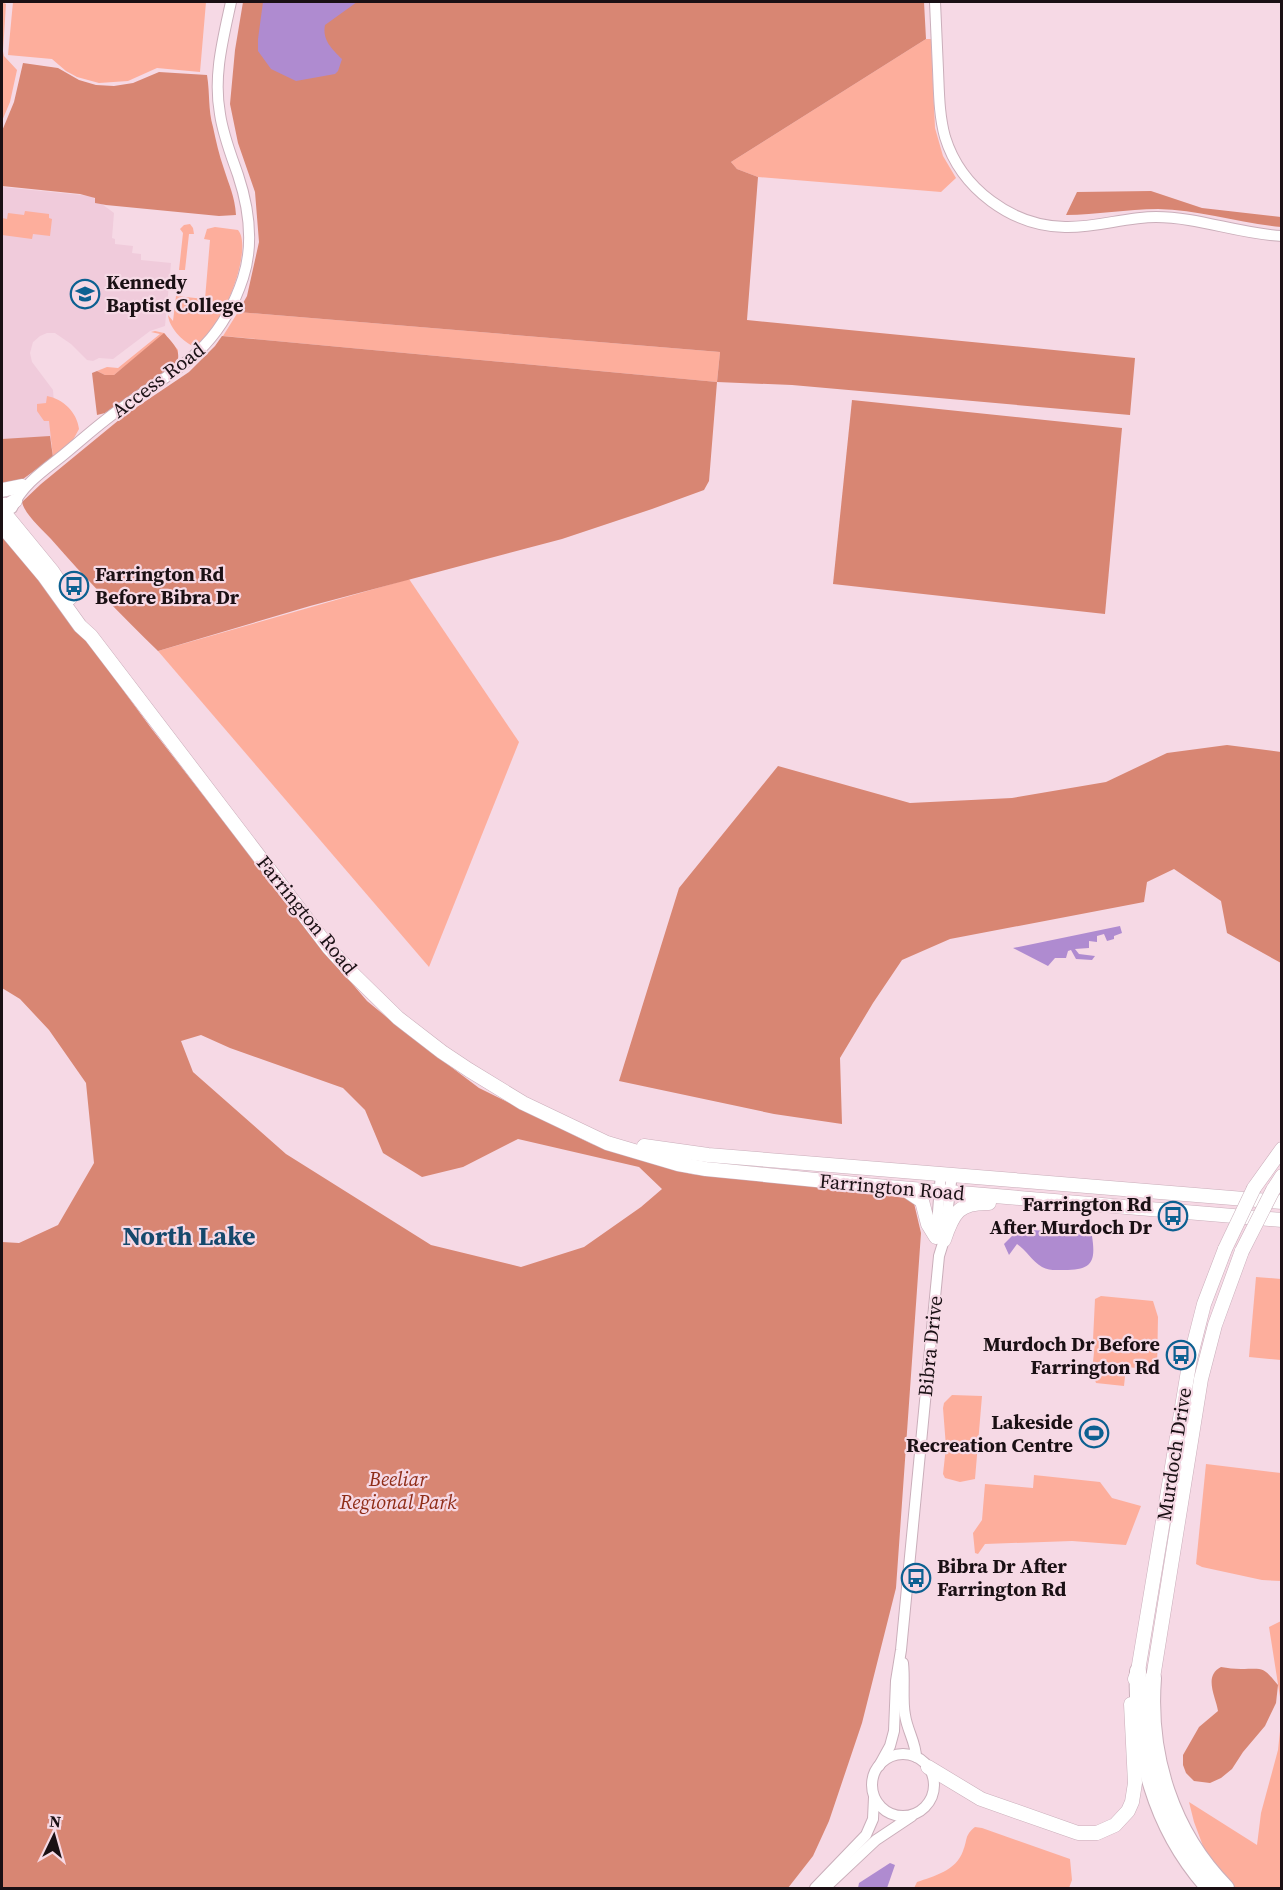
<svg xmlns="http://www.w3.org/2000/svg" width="1283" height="1890" font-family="'Source Serif 4',serif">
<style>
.built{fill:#f0cbdb}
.green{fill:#fdae9c}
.forest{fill:#d88673;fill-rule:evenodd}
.water{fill:#af8bd0}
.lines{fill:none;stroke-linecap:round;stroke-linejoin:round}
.minor-casing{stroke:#caaeba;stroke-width:12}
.major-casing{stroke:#caaeba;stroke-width:15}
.highway-casing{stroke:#caaeba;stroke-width:18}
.minor{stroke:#fff;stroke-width:10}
.major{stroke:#fff;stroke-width:14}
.highway{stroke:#fff;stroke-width:16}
.major-bridge-casing{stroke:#caaeba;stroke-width:15;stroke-linecap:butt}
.major-bridge{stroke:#fff;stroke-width:14}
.labels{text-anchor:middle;stroke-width:4.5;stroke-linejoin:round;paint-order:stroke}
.poi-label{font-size:20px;font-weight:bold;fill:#1a1014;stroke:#f6d9e5;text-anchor:start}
.street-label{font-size:20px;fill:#1a1014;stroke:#f6d9e5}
.park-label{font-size:20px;font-style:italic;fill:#8e2c17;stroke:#f6d9e5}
.district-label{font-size:26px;font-weight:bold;fill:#15496c;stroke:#f6d9e5}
</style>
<rect width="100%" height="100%" fill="#f6d9e5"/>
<polygon class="built" points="2,187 91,196 114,213 112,238 115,239 115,244 133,246 132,253 141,254 141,260 171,263 165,326 150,331 113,359 99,358 93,361 87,360 71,344 55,333 47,333 40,336 33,342 30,353 32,362 53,390 57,442 2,445"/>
<g class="green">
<polygon points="2,2 6,4 3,51 4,56 17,70 10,102 2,121"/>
<polygon points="13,2 206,2 200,72 157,68 128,81 99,83 77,77 66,71 52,59 8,55"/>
<polygon points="926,39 931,39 935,128 943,156 956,178 941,192 758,177 737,169 731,162"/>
<polygon points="25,211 49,214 49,218 52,219 50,236 33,234 32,239 2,235 2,218 7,219 8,213 24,215"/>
<polygon points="190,224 193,228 194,234 189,234 185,270 179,270 183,233 180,229 184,225"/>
<path d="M 215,227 L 238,230 C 255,250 218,340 193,346 C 182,341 169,327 168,315 L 173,321 L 176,296 L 205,299 L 210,240 L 204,239 L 207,229 Z"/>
<polygon points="238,312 720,352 717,382 223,336"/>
<polygon points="155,331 164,333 178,350 178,361 161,337 114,375 105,375 97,371 107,367 118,368 160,334 151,332"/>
<path d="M 47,396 C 63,399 77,412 79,429 L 73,440 L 53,457 L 49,421 L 44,421 L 37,411 L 37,404 L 46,403 Z"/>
<polygon points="409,579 519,742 429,967 158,651"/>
<polygon points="1256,1277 1281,1279 1281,1360 1249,1357"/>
<polygon points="1101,1296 1153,1301 1158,1317 1157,1370 1126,1367 1124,1386 1096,1383 1092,1371 1095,1343 1093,1340 1095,1299"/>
<polygon points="952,1395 982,1396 975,1479 960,1482 945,1478 943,1474 946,1447 943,1408 944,1403"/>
<polygon points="1206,1464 1281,1473 1281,1581 1262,1580 1202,1567 1196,1564"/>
<polygon points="1034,1475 1100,1482 1112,1498 1141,1506 1126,1545 1072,1541 985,1544 978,1554 975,1553 973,1533 982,1520 985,1484 1033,1488"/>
<polygon points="1281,1621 1281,1888 1233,1888 1209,1862 1194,1822 1189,1802 1257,1845 1261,1813 1278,1750 1281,1722 1280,1697 1269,1627"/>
<path d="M 975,1827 L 982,1828 L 1070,1859 L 1072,1880 L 1069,1888 L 914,1888 L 917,1882 C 934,1876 956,1871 963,1851 C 968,1839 964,1836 975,1827 Z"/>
</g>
<g class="forest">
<path d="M 243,2 L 924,2 L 926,39 L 731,162 L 737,169 L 758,177 L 747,320 L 1135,358 L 1130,415 L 792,385 L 717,382 L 709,481 L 704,490 L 652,509 L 562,539 L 310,606 L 158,651 C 121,615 85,578 51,539 C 42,529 25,515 22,502 L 41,484 L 125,415 L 189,372 L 215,346 L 222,336 L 717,382 L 720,352 L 238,312 L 247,296 L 259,242 L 255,192 L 238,143 L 230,104 L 235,50 Z"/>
<path d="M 23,63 L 58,68 L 79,80 L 96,85 L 114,86 L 133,83 L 159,72 L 207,75 C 210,93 208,110 213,127 C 216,141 219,155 224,169 C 229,185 235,197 236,215 L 219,216 L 106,205 L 95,203 L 95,198 L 80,194 L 2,186 L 2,131 L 14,102 Z"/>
<path d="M 1151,191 L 1202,208 L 1281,217 L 1281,227 C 1240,223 1199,210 1158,209 C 1127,209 1096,215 1066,215 L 1077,192 Z"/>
<path d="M 164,333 C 172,343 182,350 177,363 L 105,413 L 97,415 L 92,373 L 97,371 L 105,375 L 114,375 Z"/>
<polygon points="852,400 1122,428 1105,614 833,584"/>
<polygon points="50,436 53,457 19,482 2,486 2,439"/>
<path d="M 2,534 L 76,626 L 151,728 L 321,947 L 367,1001 L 406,1033 L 479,1088 L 592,1144 L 691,1174 L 793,1184 L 913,1199 L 921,1233 L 896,1588 L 862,1723 L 829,1821 L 813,1856 L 788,1888 L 2,1888 L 2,1242 L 19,1243 L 58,1225 L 94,1163 L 86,1083 L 49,1030 L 20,999 L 2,988 ZM 201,1035 L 230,1048 L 343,1088 L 365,1110 L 383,1153 L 422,1177 L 463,1167 L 518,1139 L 639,1167 L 662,1189 L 641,1207 L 584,1247 L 521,1267 L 431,1245 L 286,1154 L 193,1072 L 181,1041 Z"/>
<polygon points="1227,745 1281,752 1281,963 1227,933 1221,901 1174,869 1147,882 1144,902 950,939 902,960 873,1003 840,1058 842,1124 774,1114 619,1081 679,888 778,766 910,803 1012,798 1106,782 1167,753"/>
<path d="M 1221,1667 C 1228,1668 1234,1669 1241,1669 C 1264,1669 1262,1666 1278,1685 L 1276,1703 L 1265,1726 L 1243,1752 L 1232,1769 L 1221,1778 L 1210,1783 L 1194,1781 L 1186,1773 L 1183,1765 L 1183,1755 L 1199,1727 L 1218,1711 C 1216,1697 1203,1676 1221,1667 Z"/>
</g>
<g class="water">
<path d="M 263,2 L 357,2 L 325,25 C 322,40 332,49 342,59 L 338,71 L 335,74 L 296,81 L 271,69 L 258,51 L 258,39 Z"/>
<polygon points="1120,926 1122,933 1114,936 1114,939 1107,941 1104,934 1097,936 1097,942 1089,941 1089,948 1075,949 1079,954 1095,956 1092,960 1076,959 1071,950 1068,951 1066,958 1055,958 1048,966 1013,948"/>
<path d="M 1018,1229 L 1089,1234 L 1092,1236 C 1096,1262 1092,1270 1064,1270 C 1056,1270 1049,1271 1042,1267 C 1032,1261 1026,1250 1017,1244 L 1009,1255 L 1004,1244 L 1012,1236 L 1013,1231 Z"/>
<polygon points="890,1863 895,1865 887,1888 858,1888 859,1883"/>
</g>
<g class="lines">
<g class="minor-casing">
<g id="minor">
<path d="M 935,2 C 936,24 937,47 938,70 C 939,93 939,115 945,137 C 961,189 1012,226 1065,227 C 1096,228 1125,217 1156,217 C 1198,217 1239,234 1282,236"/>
<path d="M 12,508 C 22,485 43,471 62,456 C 83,439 103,420 126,405 C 182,365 220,348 243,278 C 254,244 249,208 238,175 C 231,155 223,135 220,114 C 213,76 223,39 231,2"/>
<polyline points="936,1238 941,1173"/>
<path d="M 903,1663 C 905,1680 902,1700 905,1715 C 907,1730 916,1743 916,1757"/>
<circle cx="903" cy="1785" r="31"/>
<polyline points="879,1766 890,1746 894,1731 896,1681 901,1650 939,1256 944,1240 952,1174"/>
<polyline points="815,1888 866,1835 873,1819 874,1797"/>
<polyline points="825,1888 876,1840 912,1816"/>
</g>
</g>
<g class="major-casing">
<g id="major">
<polyline points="2,490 22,486"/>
<polyline points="2,505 8,505 15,501"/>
<polyline points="2,510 52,571 70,598"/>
<polyline points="2,526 44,576 80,626 91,636 329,948 352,973 398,1018 442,1052 469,1070 523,1103 607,1143 678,1164 706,1169 876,1186 1282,1220"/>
<polyline points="644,1146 708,1155 1282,1202"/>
<polyline points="1254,1188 1282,1149"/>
<polyline points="904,1189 922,1201 928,1224 936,1237"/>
<polyline points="1273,1190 1282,1176"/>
<path d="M 944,1240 C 953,1213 959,1202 989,1203"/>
<polyline points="1153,1678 1201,1379 1215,1325 1242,1251"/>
<polyline points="1135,1679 1138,1671 1190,1359 1204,1304 1225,1249"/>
<polyline points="928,1767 981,1799 1078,1833 1097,1833 1115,1825 1128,1811 1132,1802 1135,1783 1131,1704"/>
</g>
</g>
<g class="highway-casing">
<g id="highway">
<path d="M 1138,1671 C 1135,1751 1155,1828 1209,1888"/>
<path d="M 1153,1678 C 1147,1756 1171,1832 1226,1888"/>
</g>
</g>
<use href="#minor" class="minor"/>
<use href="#major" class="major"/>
<use href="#highway" class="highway"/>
<g class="major-bridge-casing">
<g id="major-bridge">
<polyline points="1225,1249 1254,1188"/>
<polyline points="1242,1251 1273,1190"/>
</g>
</g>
<use href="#major-bridge" class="major-bridge"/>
</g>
<defs>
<g id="school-ring" transform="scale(1.5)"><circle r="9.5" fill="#f6d9e5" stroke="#0c6091" stroke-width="1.5"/><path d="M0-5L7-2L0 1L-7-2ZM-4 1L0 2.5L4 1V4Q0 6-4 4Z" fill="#0c6091"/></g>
<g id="bus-ring" transform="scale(1.5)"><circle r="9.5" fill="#f6d9e5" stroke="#0c6091" stroke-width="1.5"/><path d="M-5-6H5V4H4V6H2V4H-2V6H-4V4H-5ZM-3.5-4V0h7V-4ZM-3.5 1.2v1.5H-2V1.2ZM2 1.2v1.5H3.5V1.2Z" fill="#0c6091"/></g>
<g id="stadium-ring" transform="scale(1.5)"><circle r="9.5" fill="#f6d9e5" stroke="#0c6091" stroke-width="1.5"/><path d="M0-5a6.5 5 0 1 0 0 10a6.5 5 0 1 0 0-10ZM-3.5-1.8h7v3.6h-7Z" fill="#0c6091"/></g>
</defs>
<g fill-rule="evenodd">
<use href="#school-ring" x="85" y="294"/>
<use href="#bus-ring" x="74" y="586"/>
<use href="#bus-ring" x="1173" y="1216"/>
<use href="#bus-ring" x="1181" y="1355"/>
<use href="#stadium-ring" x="1094" y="1433"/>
<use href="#bus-ring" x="916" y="1578"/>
</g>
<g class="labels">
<g class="poi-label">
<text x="106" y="289">Kennedy<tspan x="106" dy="23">Baptist College</tspan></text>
<text x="95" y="581">Farrington Rd<tspan x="95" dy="23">Before Bibra Dr</tspan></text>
<text x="1152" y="1211" text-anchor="end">Farrington Rd<tspan x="1152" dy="23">After Murdoch Dr</tspan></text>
<text x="1160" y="1351" text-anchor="end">Murdoch Dr Before<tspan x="1160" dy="23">Farrington Rd</tspan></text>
<text x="1073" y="1429" text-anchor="end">Lakeside<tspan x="1073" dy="23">Recreation Centre</tspan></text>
<text x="937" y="1573">Bibra Dr After<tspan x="937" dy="23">Farrington Rd</tspan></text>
</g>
<g class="street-label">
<text transform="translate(158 380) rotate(-37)" y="7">Access Road</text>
<text transform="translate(307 915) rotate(51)" y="7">Farrington Road</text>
<text transform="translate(892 1187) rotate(5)" y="7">Farrington Road</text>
<text transform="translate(930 1346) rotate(-84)" y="7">Bibra Drive</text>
<text transform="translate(1174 1454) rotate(-81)" y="7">Murdoch Drive</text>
</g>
<g class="park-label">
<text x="398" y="1486">Beeliar<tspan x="398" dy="23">Regional Park</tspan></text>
</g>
<g class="district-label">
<text x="189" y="1245">North Lake</text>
</g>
</g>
<rect width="1283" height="1890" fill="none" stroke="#1a1014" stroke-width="6"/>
<g transform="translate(54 1836) rotate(5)" stroke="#f6d9e5" stroke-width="4.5" paint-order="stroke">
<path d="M0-4.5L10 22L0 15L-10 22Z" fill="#1a1014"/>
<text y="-9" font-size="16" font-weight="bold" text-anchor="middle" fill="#1a1014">N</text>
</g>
</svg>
